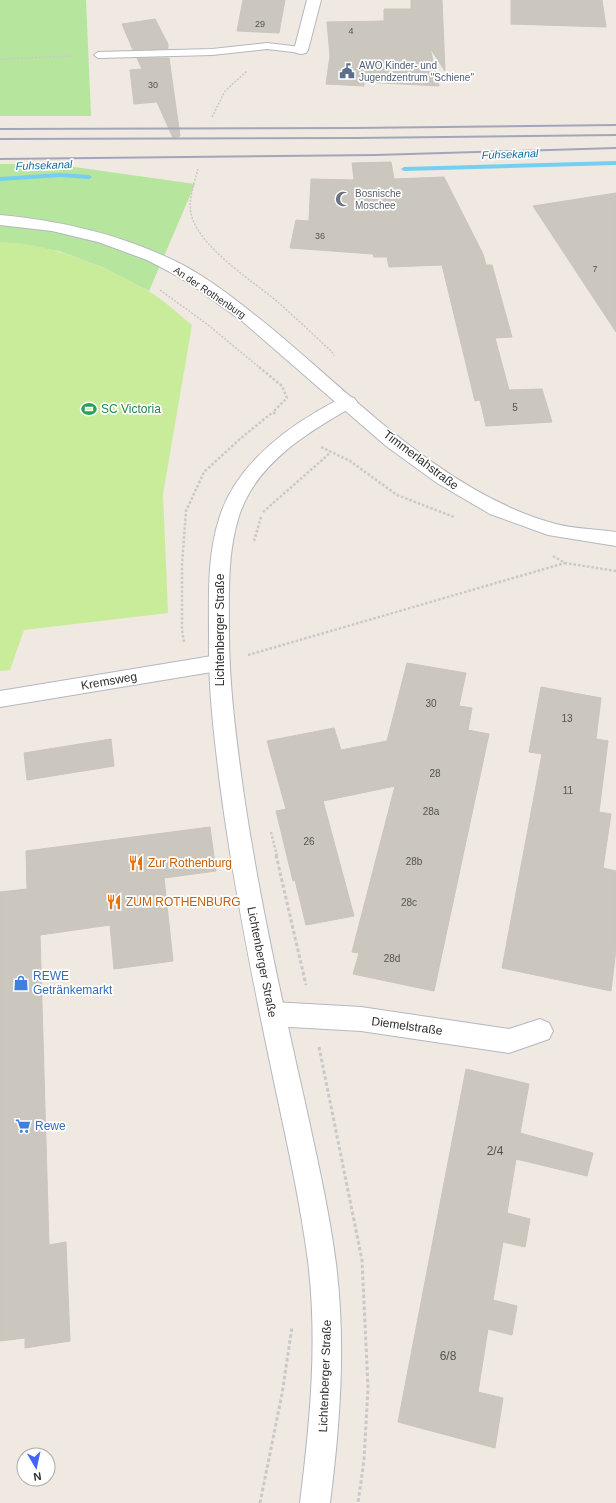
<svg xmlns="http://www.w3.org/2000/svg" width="616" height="1503" font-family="Helvetica,sans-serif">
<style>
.green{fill:#b6e59e}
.pitch{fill:#c9ec9a}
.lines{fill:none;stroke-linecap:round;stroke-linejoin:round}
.stream{fill:#75cff0;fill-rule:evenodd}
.building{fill:#cbc7bf;stroke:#cbc5ba}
.service-casing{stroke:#b4b7c1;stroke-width:2}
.minor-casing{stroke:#b4b7c1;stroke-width:2}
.tertiary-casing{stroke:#b4b7c1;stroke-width:2}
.secondary-casing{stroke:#b4b7c1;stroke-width:2}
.path-far2{stroke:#c9c9c9;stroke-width:1.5;stroke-dasharray:2 1.5;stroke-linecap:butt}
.path-far1{stroke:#c9c9c9;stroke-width:2.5;stroke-dasharray:2.5 2;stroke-linecap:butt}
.path{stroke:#c9c9c9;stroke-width:3;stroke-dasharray:3.5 2.5;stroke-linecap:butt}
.service{fill:#fff;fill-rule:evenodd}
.minor{fill:#fff;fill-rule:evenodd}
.tertiary{fill:#fff;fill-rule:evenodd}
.secondary{fill:#fff;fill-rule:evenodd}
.rail{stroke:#a3a6b8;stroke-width:2}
.labels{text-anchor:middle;stroke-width:3.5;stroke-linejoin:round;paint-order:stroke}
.far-number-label{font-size:9px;fill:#555452}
.far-service-label{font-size:10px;fill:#4e5e75;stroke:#fff;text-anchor:start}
.far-worship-label{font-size:10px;fill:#5b616d;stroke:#fff;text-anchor:start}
.far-street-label{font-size:10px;fill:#2e2e2e;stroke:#fff}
.number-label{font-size:10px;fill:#555452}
.far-water-label{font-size:11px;font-style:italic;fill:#0d6fa3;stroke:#fff}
.leisure-label{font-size:12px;fill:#27864d;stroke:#fff;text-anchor:start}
.street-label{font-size:12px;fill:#2e2e2e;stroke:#fff}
.food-label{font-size:12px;fill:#c56008;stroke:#fff;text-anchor:start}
.shop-label{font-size:12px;fill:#366cbe;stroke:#fff;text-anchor:start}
.near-number-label{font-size:12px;fill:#555452}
</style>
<rect width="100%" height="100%" fill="#efe9e1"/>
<g class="green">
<polygon points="0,0 86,0 91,116 0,116"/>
<polygon points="0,164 53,164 195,184 149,291 102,267 59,251 0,242"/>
</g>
<path class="pitch" d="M 0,242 C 49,243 106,266 148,291 C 164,300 178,314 192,325 L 163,494 L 168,613 L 24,630 L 10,670 L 0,671 Z"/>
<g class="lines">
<g class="stream">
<polygon points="616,161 616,165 404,171 401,169 404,167"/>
<polygon points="60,173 89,175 92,177 89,179 60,177 0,181 0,177"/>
</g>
</g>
<g class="building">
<polygon points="243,0 285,0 279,33 237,31"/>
<polygon points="411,0 442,0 445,71 430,48 439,86 364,82 364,86 326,84 330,56 327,22 384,21 384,9 411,9"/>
<polygon points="511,0 602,0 606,27 511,24"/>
<polygon points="155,19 168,44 168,49 133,50 122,24"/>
<polygon points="137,58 169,58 180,136 173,138 157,102 134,104 130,70 142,69"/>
<polygon points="391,162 394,179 444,177 483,254 486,265 492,265 512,337 495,338 509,390 542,389 552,422 486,426 480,400 475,401 442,265 389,267 387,257 374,257 373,254 290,248 296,220 309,221 311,179 354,180 352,163"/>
<polygon points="616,193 616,332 533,206"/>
<polygon points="407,663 466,673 459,706 472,708 468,730 489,734 434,991 353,974 359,953 352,952 395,786 323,801 354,916 306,925 295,880 293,881 276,811 286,809 267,741 334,728 341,750 387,741"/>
<polygon points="541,687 601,698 596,739 608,741 599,812 611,814 603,868 616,871 616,949 611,991 502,968 542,754 529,752"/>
<polygon points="111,739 114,766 27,780 24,753"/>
<polygon points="210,827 216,871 164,878 173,961 114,969 110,925 40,935 49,1245 66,1242 70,1341 25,1348 25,1338 0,1341 0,892 27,889 26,851"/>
<polygon points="466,1069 529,1084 520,1133 593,1153 587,1176 516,1159 507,1213 530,1219 525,1247 503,1242 493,1300 517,1306 512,1335 488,1329 478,1392 503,1398 495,1448 398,1422"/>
</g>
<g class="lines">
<g class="service-casing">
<polygon id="service" points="267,43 301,47 305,50 301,53 267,49 212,55 98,58 94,55 98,52 212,49"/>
</g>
<g class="minor-casing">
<g id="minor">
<polygon points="307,0 321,0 308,50 306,53 301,54 296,53 294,50"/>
<polygon points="218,655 225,657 228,663 225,669 218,671 0,707 0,691"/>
<polygon points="273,1002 361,1007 509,1029 540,1019 549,1023 553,1031 549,1039 509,1053 361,1031 273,1026 264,1022 260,1014 264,1006"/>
</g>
</g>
<g class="tertiary-casing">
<path id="tertiary" d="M 348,396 L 354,398 L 357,402 L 354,406 C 308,432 256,463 239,516 C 227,554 229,593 229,632 C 229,685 236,737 243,789 C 258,893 281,996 304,1098 C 316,1153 329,1209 336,1264 C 346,1344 340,1424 330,1503 L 300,1503 C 310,1423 318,1342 308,1261 C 299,1193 283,1125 269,1058 C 250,967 232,876 220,784 C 214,735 208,686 209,636 C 209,597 207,557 219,519 C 233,472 275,436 316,412 C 327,406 337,399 348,396 Z"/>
</g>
<g class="secondary-casing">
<path id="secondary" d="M 0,215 C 63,221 124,235 181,264 C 215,282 246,308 276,332 C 358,401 450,496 556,524 C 575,529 596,529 616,532 L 616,546 L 548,535 L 490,514 L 437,483 L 386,446 L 242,321 L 193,286 L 170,272 L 147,260 L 98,242 L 52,231 L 0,225 Z"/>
</g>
<g class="path-far2">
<polyline points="0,59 76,56"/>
<polyline points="212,117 225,91 247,71"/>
<path d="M 198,169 C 194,184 187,202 192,217 C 202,250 255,282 280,304 C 298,320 315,336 332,352 L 334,356"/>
<polyline points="160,290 207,324 260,368"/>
</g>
<g class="path-far1">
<polyline points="259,367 282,386 287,398 273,412 277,415"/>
<polyline points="321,447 350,461 397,495 454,517"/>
<polyline points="263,512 330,453"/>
<polyline points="254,541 261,517"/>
<polyline points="553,556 565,563 616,571"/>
<polyline points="184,642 182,630 182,565 186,511 204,472 241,438 273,412"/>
<polyline points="248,655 565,563"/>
<polyline points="271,832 277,856"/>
</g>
<g class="path">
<polyline points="276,855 306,985"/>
<polyline points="319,1047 362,1260 368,1388 364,1460 358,1503"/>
<polyline points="260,1503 282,1394 292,1327"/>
</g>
<use href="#service" class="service"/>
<use href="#minor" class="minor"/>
<use href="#tertiary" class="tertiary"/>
<use href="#secondary" class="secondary"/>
<g class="rail">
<polyline points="0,129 354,128 616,125"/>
<polyline points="0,139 356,138 616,135"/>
<polyline points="0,159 376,155 616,148"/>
</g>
</g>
<defs>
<g id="civic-bare" transform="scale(1.2)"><path d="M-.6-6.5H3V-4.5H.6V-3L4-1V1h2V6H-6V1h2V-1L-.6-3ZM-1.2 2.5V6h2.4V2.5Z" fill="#5c6f8a" stroke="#fff" stroke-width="2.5" paint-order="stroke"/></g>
<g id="mosque-bare" transform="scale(1.2)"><path d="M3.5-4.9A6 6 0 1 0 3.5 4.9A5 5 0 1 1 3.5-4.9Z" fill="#6b7280" stroke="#fff" stroke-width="2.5" paint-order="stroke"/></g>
<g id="stadium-bare" transform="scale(1.2)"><path d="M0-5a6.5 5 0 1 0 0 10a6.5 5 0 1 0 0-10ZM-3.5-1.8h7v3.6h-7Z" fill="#2e9e5b" stroke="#fff" stroke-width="2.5" paint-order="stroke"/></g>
<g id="restaurant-bare" transform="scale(1.2)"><path d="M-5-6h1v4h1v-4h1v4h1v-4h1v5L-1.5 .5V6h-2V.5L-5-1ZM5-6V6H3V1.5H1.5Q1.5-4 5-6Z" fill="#e8710a" stroke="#fff" stroke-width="2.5" paint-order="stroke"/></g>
<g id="shop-bare" transform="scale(1.2)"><path d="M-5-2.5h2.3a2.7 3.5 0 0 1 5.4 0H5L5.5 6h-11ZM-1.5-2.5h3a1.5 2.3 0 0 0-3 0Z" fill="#3f7fe0" stroke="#fff" stroke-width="2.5" paint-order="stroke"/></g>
<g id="supermarket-bare" transform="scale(1.2)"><path d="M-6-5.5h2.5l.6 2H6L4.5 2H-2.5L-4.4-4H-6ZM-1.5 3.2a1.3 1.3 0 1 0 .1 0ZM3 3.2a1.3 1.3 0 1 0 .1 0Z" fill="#3f7fe0" stroke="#fff" stroke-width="2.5" paint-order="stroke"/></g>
</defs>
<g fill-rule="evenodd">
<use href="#civic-bare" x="347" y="71"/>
<use href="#mosque-bare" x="343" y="199"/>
<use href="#stadium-bare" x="89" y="409"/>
<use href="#restaurant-bare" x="136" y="863"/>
<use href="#restaurant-bare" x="114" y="902"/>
<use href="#shop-bare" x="21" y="983"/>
<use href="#supermarket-bare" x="23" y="1126"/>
</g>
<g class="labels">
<g class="far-number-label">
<text x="260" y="27">29</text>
<text x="351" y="34">4</text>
<text x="153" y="88">30</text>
<text x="320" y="239">36</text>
<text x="595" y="272">7</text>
</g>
<g class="far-service-label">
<text x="359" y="69">AWO Kinder- und<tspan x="359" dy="12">Jugendzentrum "Schiene"</tspan></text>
</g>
<g class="far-worship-label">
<text x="355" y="197">Bosnische<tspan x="355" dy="12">Moschee</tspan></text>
</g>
<g class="far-street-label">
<text transform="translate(210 292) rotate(34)" y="4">An der Rothenburg</text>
</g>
<g class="number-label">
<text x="515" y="411">5</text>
<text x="431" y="707">30</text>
<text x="567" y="722">13</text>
<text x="435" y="777">28</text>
<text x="568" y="794">11</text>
<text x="431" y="815">28a</text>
<text x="309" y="845">26</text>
<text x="414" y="865">28b</text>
<text x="409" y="906">28c</text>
<text x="392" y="962">28d</text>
</g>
<g class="far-water-label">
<text transform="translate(510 154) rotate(-2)" y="4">Fuhsekanal</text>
<text transform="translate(44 165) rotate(-2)" y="4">Fuhsekanal</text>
</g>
<g class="leisure-label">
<text x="101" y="413">SC Victoria</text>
</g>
<g class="street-label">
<text transform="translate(421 460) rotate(37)" y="4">Timmerlahstraße</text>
<text transform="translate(220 630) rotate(-90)" y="4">Lichtenberger Straße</text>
<text transform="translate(109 681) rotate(-10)" y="4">Kremsweg</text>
<text transform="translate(262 962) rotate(79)" y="4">Lichtenberger Straße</text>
<text transform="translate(407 1026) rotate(8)" y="4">Diemelstraße</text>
<text transform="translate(325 1376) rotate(-88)" y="4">Lichtenberger Straße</text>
</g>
<g class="food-label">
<text x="148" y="867">Zur Rothenburg</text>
<text x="126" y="906">ZUM ROTHENBURG</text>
</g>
<g class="shop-label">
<text x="33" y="980">REWE<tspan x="33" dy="14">Getränkemarkt</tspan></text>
<text x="35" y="1130">Rewe</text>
</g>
<g class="near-number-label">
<text x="495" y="1155">2/4</text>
<text x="448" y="1360">6/8</text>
</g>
</g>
<g transform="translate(36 1467) rotate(171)"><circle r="19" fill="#ffffff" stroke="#ababab"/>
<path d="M0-3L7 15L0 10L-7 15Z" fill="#4264fb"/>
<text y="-6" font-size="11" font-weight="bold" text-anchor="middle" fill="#2e2e2e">N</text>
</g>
</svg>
